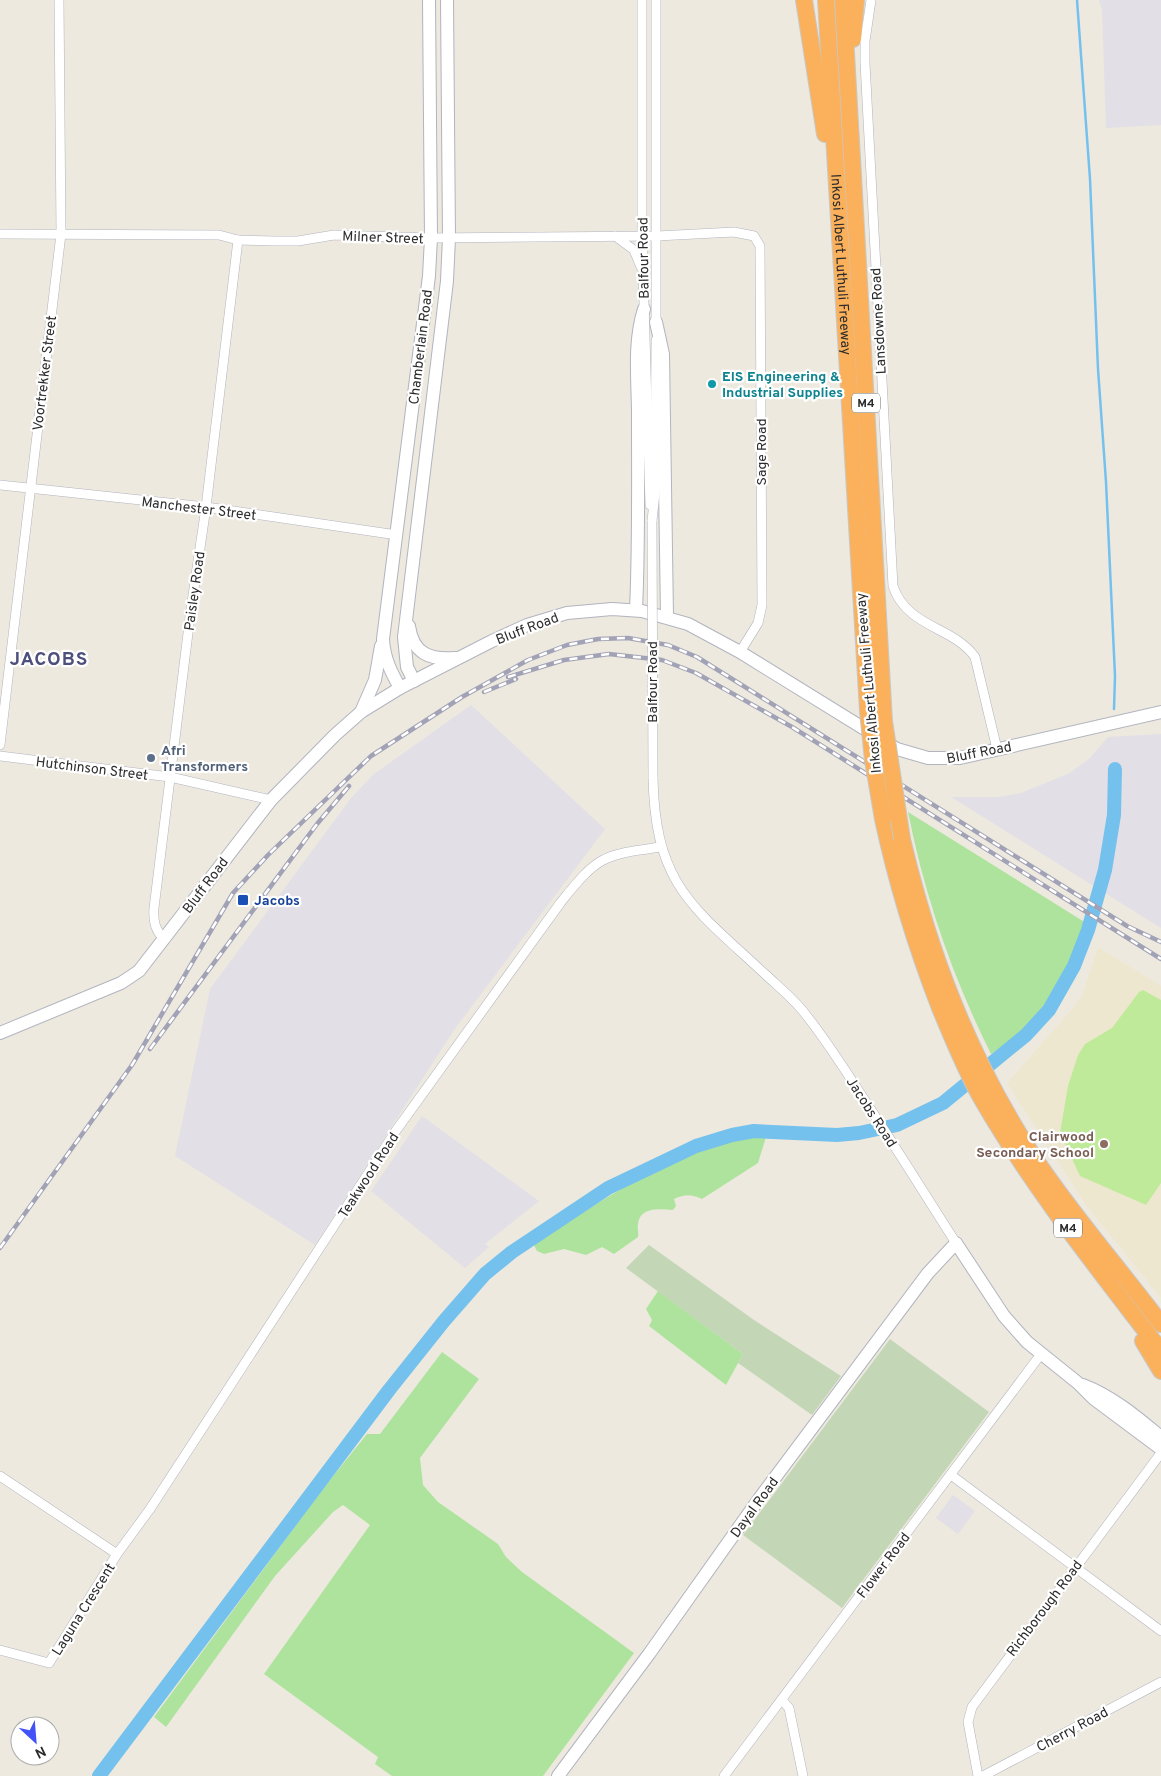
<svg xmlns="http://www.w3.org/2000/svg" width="1161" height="1776" font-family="Overpass,sans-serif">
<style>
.industrial{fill:#e2dfe6}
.education{fill:#eee7cf}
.green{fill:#aee39d}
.cemetery{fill:#c3d7b7}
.pitch{fill:#bfea99}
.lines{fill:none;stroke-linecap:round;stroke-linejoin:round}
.stream{stroke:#75c1ed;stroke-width:2.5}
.river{stroke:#75c1ed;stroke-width:14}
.street-casing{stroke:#b2b4bf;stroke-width:10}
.secondary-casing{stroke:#b2b4bf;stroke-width:14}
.highway-casing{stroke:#c8c8c8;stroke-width:18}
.street{stroke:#fff;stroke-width:9}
.secondary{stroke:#fff;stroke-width:12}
.highway{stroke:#fbb15c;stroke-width:16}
.rail-casing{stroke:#a2a2b6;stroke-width:4.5}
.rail{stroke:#fff;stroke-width:2.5;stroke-dasharray:8;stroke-linecap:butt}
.street-bridge-casing{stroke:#b2b4bf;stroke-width:10;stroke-linecap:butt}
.highway-bridge-casing{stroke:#c8c8c8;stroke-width:18;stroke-linecap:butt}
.street-bridge{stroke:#fff;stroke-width:9}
.highway-bridge{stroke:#fbb15c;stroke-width:16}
.culture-dot{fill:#0f9aa8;stroke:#fff;stroke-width:2}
.service-dot{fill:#5c6f8a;stroke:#fff;stroke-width:2}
.transit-dot{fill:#1a4fb4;stroke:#fff;stroke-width:2}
.education-dot{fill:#8d6e63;stroke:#fff;stroke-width:2}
.labels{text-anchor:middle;stroke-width:4.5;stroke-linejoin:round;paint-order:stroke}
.shield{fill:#fff;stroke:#6b6b6b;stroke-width:1}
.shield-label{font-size:12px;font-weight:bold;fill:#2c2c2c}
.street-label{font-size:14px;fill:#2c2c2c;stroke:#fff}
.culture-label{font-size:14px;font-weight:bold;fill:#0d838f;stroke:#fff;text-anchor:start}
.service-label{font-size:14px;font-weight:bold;fill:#4e5e75;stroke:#fff;text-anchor:start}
.transit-label{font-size:14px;font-weight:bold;fill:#164399;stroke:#fff;text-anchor:start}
.education-label{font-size:14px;font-weight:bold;fill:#785e54;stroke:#fff;text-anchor:end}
.district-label{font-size:19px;font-weight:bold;letter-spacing:1px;fill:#4d507d;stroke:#fff}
</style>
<rect width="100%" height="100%" fill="#ede9df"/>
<g class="industrial">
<polygon points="1099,0 1161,0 1161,125 1106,128 1102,10"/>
<polygon points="471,705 605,829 454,1030 315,1245 175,1156 210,989 351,798 374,774"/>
<polygon points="1161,734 1161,928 951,797 999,797 1021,793 1070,773 1090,758 1108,737"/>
<polygon points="422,1116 539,1201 485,1244 489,1247 465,1268 371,1191"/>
<polygon points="953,1495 975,1511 958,1534 936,1518"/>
</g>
<polygon class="education" points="1098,947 1161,986 1161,1298 1086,1205 1007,1083 1073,1008 1082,995"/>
<g class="green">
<path d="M 908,812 L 1086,923 C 1063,980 1044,1020 991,1054 C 952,976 925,897 908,812 Z"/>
<path d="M 744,1137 L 766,1137 L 758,1163 L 702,1199 C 691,1194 685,1194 674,1199 L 676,1206 L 673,1210 C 661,1209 640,1206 638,1224 C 637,1229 639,1232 638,1237 L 614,1254 L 602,1247 L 586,1255 L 564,1249 L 544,1254 L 537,1251 L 534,1245 C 599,1201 667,1156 744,1137 Z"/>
<polygon points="658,1291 743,1354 726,1385 649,1326 652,1320 646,1309"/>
<polygon points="442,1352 479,1379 420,1458 423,1485 438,1502 498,1544 506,1557 522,1572 634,1653 543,1776 392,1776 375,1764 378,1757 264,1674 370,1525 343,1505 333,1512 275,1576 166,1727 154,1717 322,1490 367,1434 380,1434"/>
</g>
<g class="cemetery">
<polygon points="649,1245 754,1320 841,1376 812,1415 738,1363 743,1354 626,1268"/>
<polygon points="890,1339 989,1412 842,1608 743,1535"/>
</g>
<polygon class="pitch" points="1143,990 1161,1000 1161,1183 1146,1205 1080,1176 1060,1133 1068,1086 1078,1055 1085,1044 1112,1028 1139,992"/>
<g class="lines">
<polyline class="stream" points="1077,0 1090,179 1098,369 1106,482 1115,676 1114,709"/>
<polyline class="river" points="99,1776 389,1390 444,1321 485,1274 512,1252 608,1188 696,1146 732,1135 754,1131 837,1135 859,1133 897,1125 943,1103 1026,1035 1049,1010 1074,966 1088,930 1105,870 1114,815 1115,769"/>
<g class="street-casing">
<g id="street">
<polyline points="642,0 642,236 650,505"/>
<path d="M 871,0 L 865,41 L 865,63 L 893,586 C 907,628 953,626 975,657 L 997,749"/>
<polyline points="0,234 219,235 238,240 274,241 298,241 334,235 431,238 657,236 734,232 754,236 760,246 762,605 758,623 740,652"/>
<polyline points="615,236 634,250 641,267"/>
<polyline points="656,327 656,0"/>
<polyline points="0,485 206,507 397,535"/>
<polyline points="652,521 655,493 656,340"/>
<polyline points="0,745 61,234 59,0"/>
<polyline points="0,756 170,777 271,800"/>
<path d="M 653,777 C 655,886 693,907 766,975 C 780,988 795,1000 806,1015 C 826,1040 843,1067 860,1093 C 893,1143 924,1193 956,1243"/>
<path d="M 164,939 C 155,930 153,921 154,908 L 191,609 L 206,507 L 238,240"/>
<polyline points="951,1475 1161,1631"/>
<polyline points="0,1476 117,1554"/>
<path d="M 0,1650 L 49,1663 L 117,1554 L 150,1509 L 395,1132 L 561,902 C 598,856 602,855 661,847"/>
<polyline points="782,1700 789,1708 803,1776"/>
<polyline points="724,1776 1041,1354"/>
<polyline points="978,1776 968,1722 972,1707 1161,1453"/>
<polyline points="983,1776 1161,1682"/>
</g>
</g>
<g class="secondary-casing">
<g id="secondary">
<polyline points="656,322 663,354 667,616"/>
<path d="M 636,610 C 639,545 638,480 638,415 C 638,381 633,343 644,309"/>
<path d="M 409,626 C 413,654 430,660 455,658"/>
<polyline points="414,681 407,667 404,637 447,281 449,238 447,0"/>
<path d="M 400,688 C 391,672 384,658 383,639 L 429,276 L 431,238 L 429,0"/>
<polyline points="361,712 375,680 381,646"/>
<polyline points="0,1033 121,983 139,971 271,800 335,735 361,712 400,688 492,641 527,625 567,613 612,609 642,611 688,624 740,652 897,749 928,758 960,758 1161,712"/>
<path d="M 1083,1385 C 1112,1396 1137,1417 1161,1437"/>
<polyline points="558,1776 649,1654 759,1499 928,1273 956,1243 1004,1316 1027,1342 1078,1383 1094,1399 1161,1449"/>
</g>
</g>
<g class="highway-casing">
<g id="highway">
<polyline points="804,0 825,134"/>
<path id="s1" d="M 826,0 L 868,711"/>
<polyline points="843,0 884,721"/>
<polyline points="853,39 856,0"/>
<path d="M 883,819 C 897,884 916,946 940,1008 C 953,1039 966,1072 983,1101 C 1034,1189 1099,1270 1161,1351"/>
<path d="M 902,839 C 929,953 969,1058 1033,1156 C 1072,1215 1119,1268 1161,1324"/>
<polyline points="1143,1341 1161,1371"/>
</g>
</g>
<use href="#street" class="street"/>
<use href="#secondary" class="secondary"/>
<use href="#highway" class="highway"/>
<g class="rail-casing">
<g id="rail">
<polyline points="508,677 564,660 609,654 662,660 696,673 792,727 1161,959"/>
<polyline points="484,692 516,679"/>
<polyline points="150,1049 317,824 349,786"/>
<polyline points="0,1248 132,1065 233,893 268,855 371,756 462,697 528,660 567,645 598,639 628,638 668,645 697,657 1127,926 1161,942"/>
</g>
</g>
<use href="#rail" class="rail"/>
<g class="street-bridge-casing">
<polyline id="street-bridge" points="652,521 653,777"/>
</g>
<g class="highway-bridge-casing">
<g id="highway-bridge">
<polyline points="868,711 873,760 883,819"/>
<polyline points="884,721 902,839"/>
</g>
</g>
<use href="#street-bridge" class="street-bridge"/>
<use href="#highway-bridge" class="highway-bridge"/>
</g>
<circle class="culture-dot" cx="712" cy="384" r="5"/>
<circle class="service-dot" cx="151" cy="758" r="5"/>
<rect class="transit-dot" x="237" y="894" width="12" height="12" rx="2.5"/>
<circle class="education-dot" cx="1104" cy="1144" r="5"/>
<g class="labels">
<g class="shield">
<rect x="852" y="393.5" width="28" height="19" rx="4"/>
<rect x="1054" y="1218.5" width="28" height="19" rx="4"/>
</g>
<g class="shield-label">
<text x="866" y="407">M4</text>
<text x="1068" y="1232">M4</text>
</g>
<g class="street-label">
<text transform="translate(383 237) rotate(2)" y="5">Milner Street</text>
<text transform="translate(643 258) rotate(-91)" y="5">Balfour Road</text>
<text dy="5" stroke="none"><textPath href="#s1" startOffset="265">Inkosi Albert Luthuli Freeway</textPath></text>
<text transform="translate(878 321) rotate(-93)" y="5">Lansdowne Road</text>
<text transform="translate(420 347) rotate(-83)" y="5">Chamberlain Road</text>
<text transform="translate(44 373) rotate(-83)" y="5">Voortrekker Street</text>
<text transform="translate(761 452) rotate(-90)" y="5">Sage Road</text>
<text transform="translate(199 508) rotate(7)" y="5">Manchester Street</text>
<text transform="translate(194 591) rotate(-82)" y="5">Paisley Road</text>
<text transform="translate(527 628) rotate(-21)" y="5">Bluff Road</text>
<text transform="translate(652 682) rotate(-90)" y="5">Balfour Road</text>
<text transform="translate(868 683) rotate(-95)" y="5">Inkosi Albert Luthuli Freeway</text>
<text transform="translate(979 752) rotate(-11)" y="5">Bluff Road</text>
<text transform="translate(92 768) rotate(7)" y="5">Hutchinson Street</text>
<text transform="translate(205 885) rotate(-53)" y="5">Bluff Road</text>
<text transform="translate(872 1112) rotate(57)" y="5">Jacobs Road</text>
<text transform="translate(368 1175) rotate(-57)" y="5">Teakwood Road</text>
<text transform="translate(754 1507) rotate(-54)" y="5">Dayal Road</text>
<text transform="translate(883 1565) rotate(-53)" y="5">Flower Road</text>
<text transform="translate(1044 1608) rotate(-53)" y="5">Richborough Road</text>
<text transform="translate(83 1609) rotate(-58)" y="5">Laguna Crescent</text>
<text transform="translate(1072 1729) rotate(-28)" y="5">Cherry Road</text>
</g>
<g class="culture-label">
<text x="722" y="381">EIS Engineering &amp;<tspan x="722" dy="16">Industrial Supplies</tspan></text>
</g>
<g class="service-label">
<text x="161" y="755">Afri<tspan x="161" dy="16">Transformers</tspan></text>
</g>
<g class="transit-label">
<text x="254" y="905">Jacobs</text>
</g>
<g class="education-label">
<text x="1094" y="1141">Clairwood<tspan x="1094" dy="16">Secondary School</tspan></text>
</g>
<g class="district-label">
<text x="49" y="665">JACOBS</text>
</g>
</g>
<g transform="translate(35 1741) rotate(154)"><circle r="24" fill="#ffffff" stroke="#ababab"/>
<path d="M0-4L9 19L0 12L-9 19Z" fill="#4352f7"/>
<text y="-8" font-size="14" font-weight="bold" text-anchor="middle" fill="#2c2c2c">N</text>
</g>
</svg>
